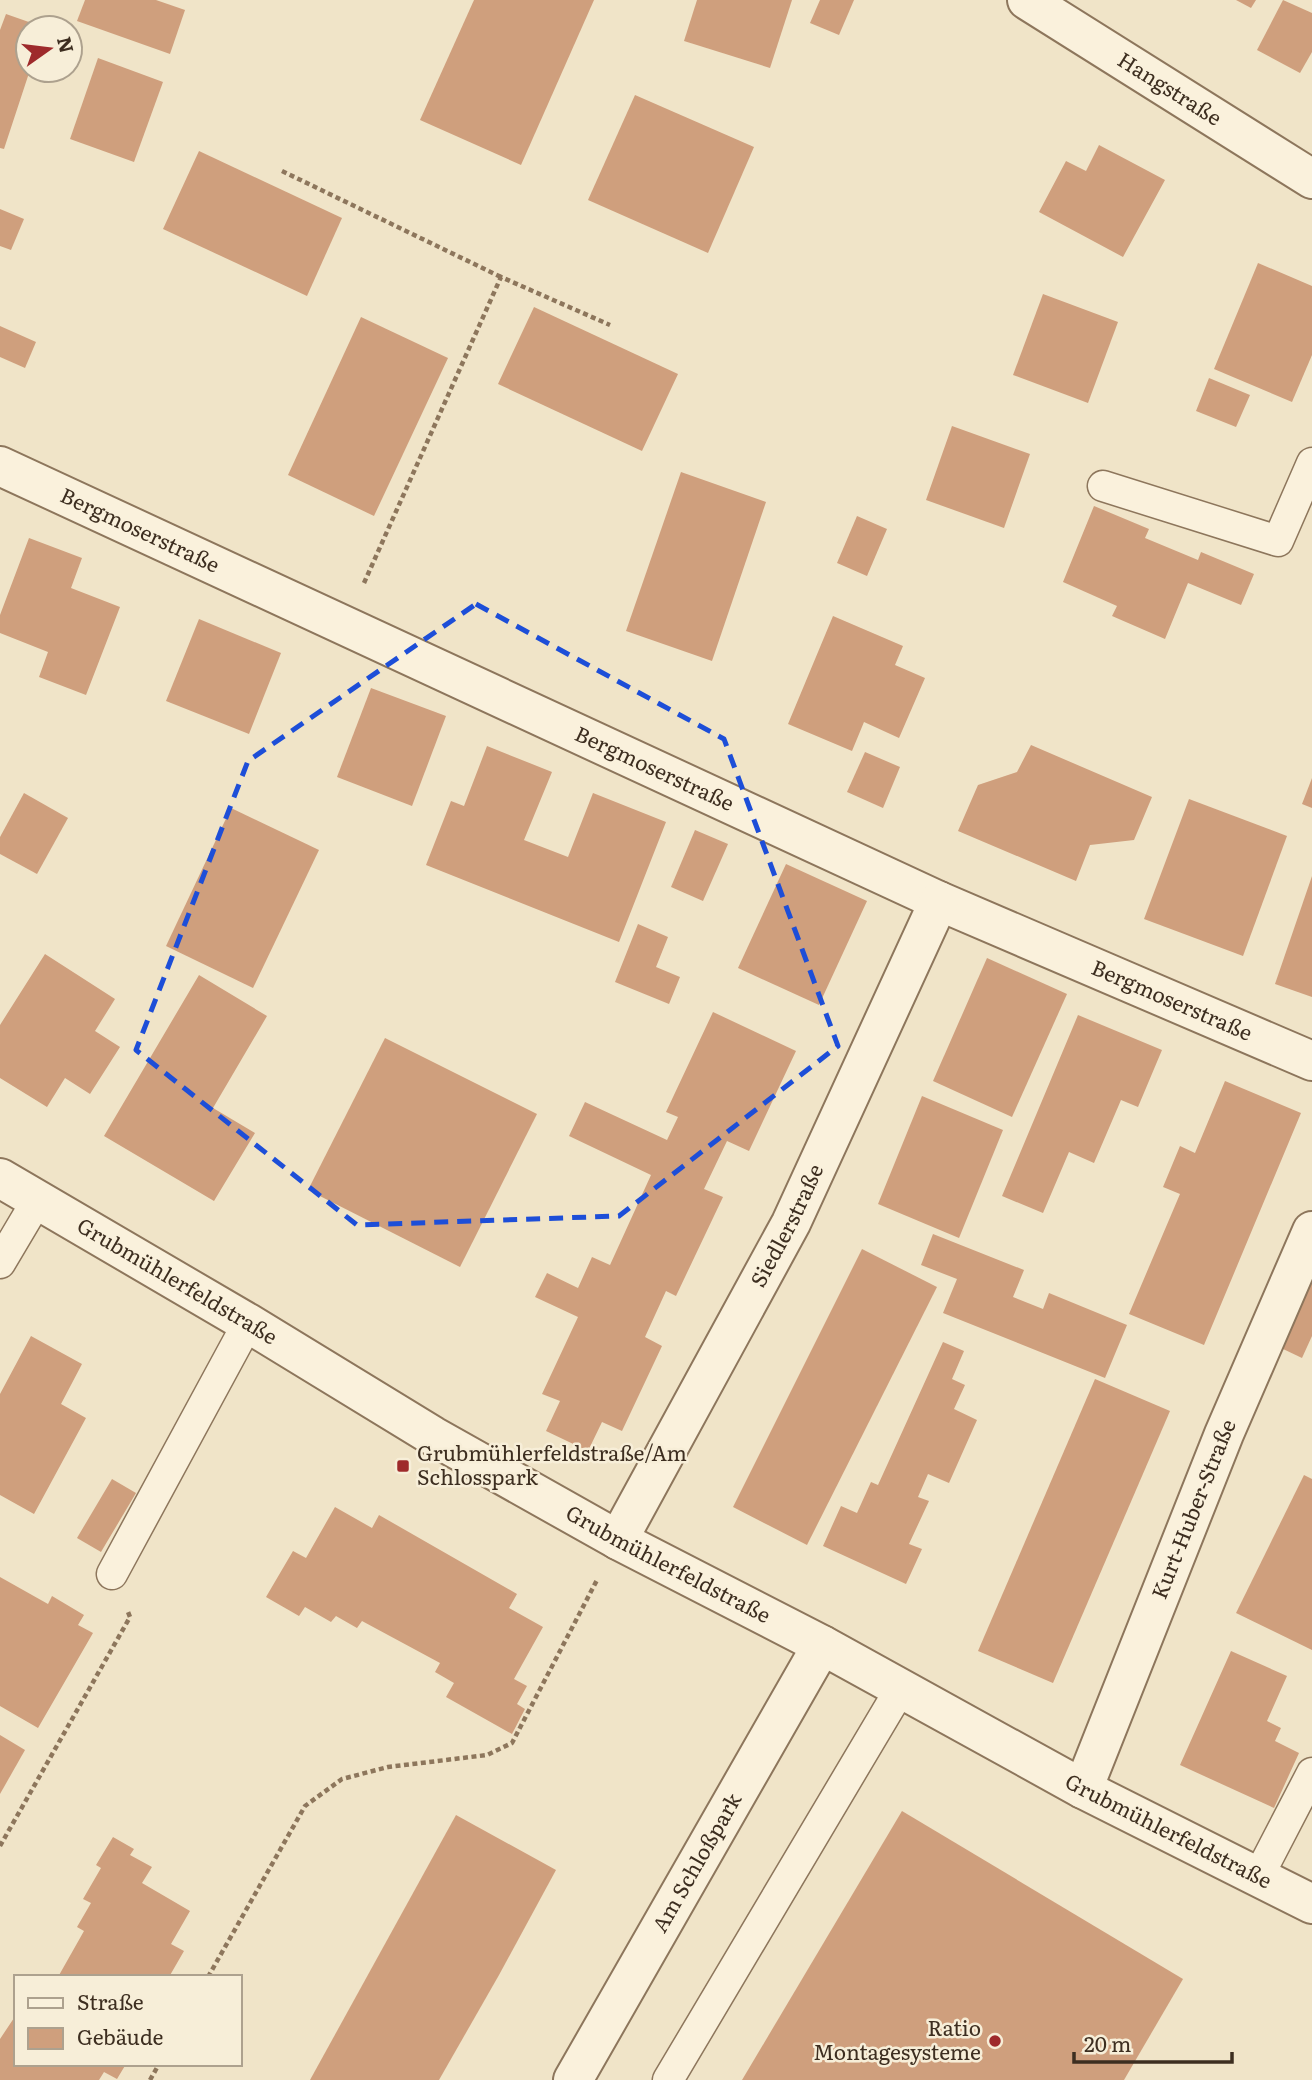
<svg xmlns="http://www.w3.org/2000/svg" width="1312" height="2080" font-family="Literata,serif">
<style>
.building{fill:#cf9f7d}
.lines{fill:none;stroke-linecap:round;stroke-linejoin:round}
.lane-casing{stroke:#8d765c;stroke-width:33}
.street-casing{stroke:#8d765c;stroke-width:42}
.path{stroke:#8d765c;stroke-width:4.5;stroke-dasharray:5 3.5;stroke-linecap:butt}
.lane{stroke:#faf1dc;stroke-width:30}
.street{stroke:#faf1dc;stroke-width:38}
.marked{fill:none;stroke:#1d4ed8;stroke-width:5;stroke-dasharray:14 9;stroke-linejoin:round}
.poi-dot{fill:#9e2a2b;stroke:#f7eed8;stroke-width:2.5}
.labels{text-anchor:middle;stroke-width:5;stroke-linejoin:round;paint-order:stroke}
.street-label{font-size:21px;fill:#3d2e20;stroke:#f7eed8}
.poi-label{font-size:21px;fill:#3d2e20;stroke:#f7eed8;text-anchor:start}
</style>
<rect width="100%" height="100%" fill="#f0e4c8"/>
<g class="building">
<polygon points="85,0 156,0 185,10 170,54 77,21"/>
<polygon points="474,0 594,0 521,165 420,120"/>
<polygon points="697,0 792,0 770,68 684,41"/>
<polygon points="820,0 854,0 839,35 810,23"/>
<polygon points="1236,0 1256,0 1251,8"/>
<polygon points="1283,0 1312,13 1312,52 1300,73 1257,50"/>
<polygon points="6,14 46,28 28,28 28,70 43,70 41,77 29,73 4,149 0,148 0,30"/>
<polygon points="98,58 163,82 134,162 70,139"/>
<polygon points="635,95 754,147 708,253 588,200"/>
<polygon points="1099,145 1165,180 1123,257 1039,212 1066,161 1086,171"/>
<polygon points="199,151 342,218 307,296 163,229"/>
<polygon points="0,209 24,219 11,250 0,246"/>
<polygon points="1258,263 1312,286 1312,355 1292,402 1214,369"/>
<polygon points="1043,294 1118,322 1088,403 1013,375"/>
<polygon points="534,307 678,374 642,451 498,384"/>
<polygon points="361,317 448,358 374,516 288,475"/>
<polygon points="0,326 36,342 25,368 0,357"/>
<polygon points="1209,378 1250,395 1236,427 1196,411"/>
<polygon points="952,426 1030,454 1004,528 926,500"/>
<polygon points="681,472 766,502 712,661 626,631"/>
<polygon points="1094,506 1149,529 1145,538 1198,560 1201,552 1254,574 1241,605 1188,583 1165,639 1112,616 1117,606 1063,582"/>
<polygon points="857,516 887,529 867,576 837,563"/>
<polygon points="29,538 82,558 71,588 120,607 86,695 39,677 48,652 0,633 0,615"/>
<polygon points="833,616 903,646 895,665 925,678 899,738 864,722 852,751 788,724"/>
<polygon points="199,619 281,653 249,734 166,701"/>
<polygon points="371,688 446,716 412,806 337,777"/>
<polygon points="1031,745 1152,797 1134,840 1090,845 1076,881 958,831 978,785 1017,772"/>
<polygon points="487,746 552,772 524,840 568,857 593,793 666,822 619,942 426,865 451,801 464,806"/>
<polygon points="865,752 900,767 883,808 847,792"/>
<polygon points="1312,778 1312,808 1302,804"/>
<polygon points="24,793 68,818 37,874 0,854 0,837"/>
<polygon points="1189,799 1287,836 1243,956 1144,919"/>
<polygon points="231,808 319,850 253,988 166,946"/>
<polygon points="695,830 728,844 703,901 671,887"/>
<polygon points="786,864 867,901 819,1005 738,968"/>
<polygon points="1312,876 1312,997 1275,984"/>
<polygon points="638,924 668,937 656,967 680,977 669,1004 615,982"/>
<polygon points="45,954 115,999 95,1031 120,1047 90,1094 65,1078 47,1107 0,1078 0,1025"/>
<polygon points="987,958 1067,994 1012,1117 933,1081"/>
<polygon points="199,975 267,1016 213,1108 255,1133 214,1201 104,1136"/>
<polygon points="713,1012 796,1051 749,1151 727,1141 704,1189 723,1197 676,1296 666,1291 645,1337 662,1346 622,1431 602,1422 588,1451 546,1431 560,1401 542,1394 578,1317 535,1297 547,1273 578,1288 592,1257 610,1265 651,1175 569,1136 585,1102 667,1140 678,1117 666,1112"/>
<polygon points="1078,1015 1162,1050 1138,1107 1121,1100 1094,1163 1069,1152 1043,1213 1002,1196"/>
<polygon points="385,1038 537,1114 460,1267 308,1190"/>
<polygon points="1225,1081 1301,1113 1204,1345 1129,1314 1180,1194 1163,1187 1180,1146 1195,1153"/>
<polygon points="922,1096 1003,1130 959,1238 878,1204"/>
<polygon points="933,1234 1024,1270 1013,1297 1043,1309 1049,1293 1127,1325 1105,1378 943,1313 957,1279 921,1265"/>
<polygon points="862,1249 937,1287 807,1545 733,1507"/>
<polygon points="1312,1279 1312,1336 1302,1358 1281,1348"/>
<polygon points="31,1336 82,1364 61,1404 86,1418 34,1514 0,1495 0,1394"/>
<polygon points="943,1342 964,1351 952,1379 965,1385 954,1409 977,1420 949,1483 928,1474 918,1497 929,1501 909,1544 922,1549 906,1584 823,1546 841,1506 857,1513 871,1482 878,1485"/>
<polygon points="1095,1379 1170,1411 1053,1683 978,1651"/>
<polygon points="1304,1475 1312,1479 1312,1650 1236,1613"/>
<polygon points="112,1479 136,1493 101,1552 77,1538"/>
<polygon points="335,1507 372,1528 379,1515 517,1594 509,1608 543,1627 514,1679 527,1686 517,1704 525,1709 512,1734 446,1697 454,1683 435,1672 440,1663 362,1621 357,1628 336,1616 331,1622 305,1607 299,1616 266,1597 293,1551 306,1558"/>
<polygon points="0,1577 48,1604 52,1596 84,1615 78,1625 93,1633 38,1728 0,1706"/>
<polygon points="1231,1651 1287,1676 1267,1721 1281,1728 1275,1741 1299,1753 1274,1808 1180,1765"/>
<polygon points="0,1735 25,1750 0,1794"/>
<polygon points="902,1811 1183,1979 1124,2080 742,2080"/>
<polygon points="456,1815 556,1870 499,1975 439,2080 310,2080"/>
<polygon points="113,1837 134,1849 130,1855 152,1867 142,1883 190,1911 171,1944 184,1951 169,1977 58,1977 84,1931 77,1927 91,1903 83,1899 101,1868 96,1865"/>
<polygon points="16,2015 16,2064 126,2064 117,2079 104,2072 99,2080 0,2080 0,2039"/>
</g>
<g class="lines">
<g class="lane-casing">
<g id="lane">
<polyline points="1103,486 1278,541 1312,463"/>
<polyline points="0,1263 38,1199"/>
<polyline points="112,1574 248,1323"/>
<polyline points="1258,1877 1312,1773"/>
<polyline points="668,2080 901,1688"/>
</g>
</g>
<g class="street-casing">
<g id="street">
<path id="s1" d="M 1027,0 L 1312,179"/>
<path id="s2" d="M 0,466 L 939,901 L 1312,1061"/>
<path id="s3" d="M 0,1178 L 248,1323 L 433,1436 L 618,1540 L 822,1645 L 1083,1789 L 1312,1904"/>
<path id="s4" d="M 618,1540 L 791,1223 L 939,901"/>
<path id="s5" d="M 1083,1789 L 1224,1434 L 1312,1231"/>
<path id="s6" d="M 573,2080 L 822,1645"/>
</g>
</g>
<g class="path">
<polyline points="282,171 501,277"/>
<polyline points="364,583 501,277 610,325"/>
<polyline points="0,1846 130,1617 128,1612"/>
<polyline points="208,1977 305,1806 342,1779 388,1767 487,1755 512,1743 597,1580"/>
<polyline points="150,2080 159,2064"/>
</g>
<use href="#lane" class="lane"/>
<use href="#street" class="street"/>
</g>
<path class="marked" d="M 476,604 L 724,739 L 838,1046 L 619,1216 L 357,1225 L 136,1050 L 248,761 Z"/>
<g class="poi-dot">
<rect x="396" y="1459" width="14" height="14" rx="3.5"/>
<circle cx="995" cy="2041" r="7"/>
</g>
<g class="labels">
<g class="street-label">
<text dy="7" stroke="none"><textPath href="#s1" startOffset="168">Hangstraße</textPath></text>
<text dy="7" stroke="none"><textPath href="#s2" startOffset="154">Bergmoserstraße</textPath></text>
<text dy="7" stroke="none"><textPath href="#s2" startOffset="721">Bergmoserstraße</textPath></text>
<text dy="7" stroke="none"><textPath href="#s2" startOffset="1288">Bergmoserstraße</textPath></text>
<text dy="7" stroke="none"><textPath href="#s4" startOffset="357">Siedlerstraße</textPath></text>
<text dy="7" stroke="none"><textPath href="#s3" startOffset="205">Grubmühlerfeldstraße</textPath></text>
<text dy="7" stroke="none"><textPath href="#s5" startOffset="301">Kurt-Huber-Straße</textPath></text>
<text dy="7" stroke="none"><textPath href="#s3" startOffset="772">Grubmühlerfeldstraße</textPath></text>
<text dy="7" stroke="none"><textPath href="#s3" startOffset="1339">Grubmühlerfeldstraße</textPath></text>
<text dy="7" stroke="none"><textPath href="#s6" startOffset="250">Am Schloßpark</textPath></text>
</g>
<g class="poi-label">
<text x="417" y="1461">Grubmühlerfeldstraße/Am<tspan x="417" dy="24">Schlosspark</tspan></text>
<text x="981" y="2036" text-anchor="end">Ratio<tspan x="981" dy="24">Montagesysteme</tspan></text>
</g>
</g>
<rect x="14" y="1975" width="228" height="91" fill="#f7eed8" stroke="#ada18e" stroke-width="2"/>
<rect x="28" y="1998" width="35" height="10" fill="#faf1dc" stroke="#ada18e" stroke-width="2"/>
<text x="77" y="2010" font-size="21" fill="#3d2e20">Straße</text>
<rect x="28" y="2028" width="35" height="21" fill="#cf9f7d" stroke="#ada18e" stroke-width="2"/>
<text x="77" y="2045" font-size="21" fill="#3d2e20">Gebäude</text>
<g transform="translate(49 49) rotate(76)"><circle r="33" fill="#f7eed8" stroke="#ada18e" stroke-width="2"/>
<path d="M0-5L12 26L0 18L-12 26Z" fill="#9e2a2b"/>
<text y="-10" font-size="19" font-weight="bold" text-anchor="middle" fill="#3d2e20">N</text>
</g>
<path d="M1074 2052v10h158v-10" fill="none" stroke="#3d2e20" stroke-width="3.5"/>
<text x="1084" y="2052" font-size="21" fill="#3d2e20" stroke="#f7eed8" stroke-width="5" paint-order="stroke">20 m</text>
</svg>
